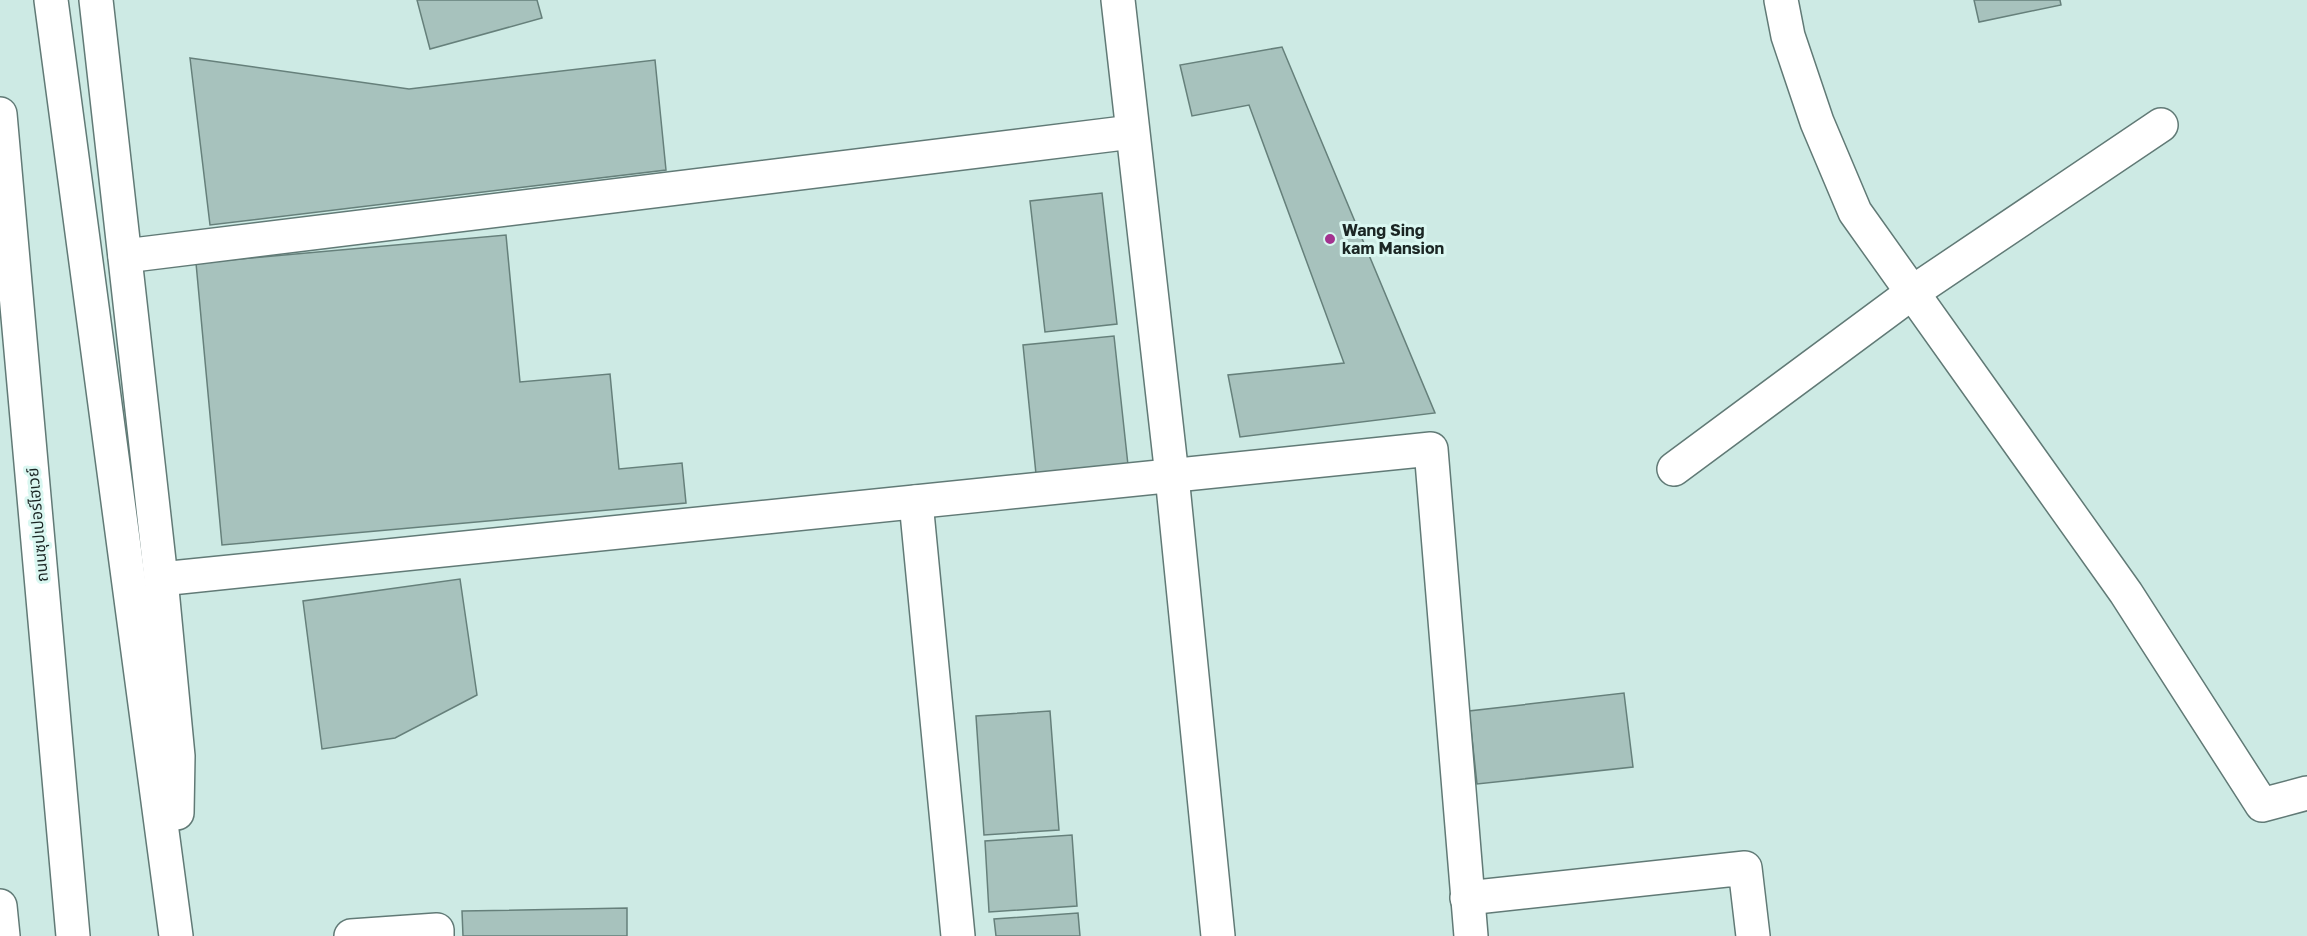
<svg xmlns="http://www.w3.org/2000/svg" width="2307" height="936" font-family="'Golos Text','Noto Sans Thai',sans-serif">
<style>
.building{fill:#a7c2bd;stroke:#66807b;stroke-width:1.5}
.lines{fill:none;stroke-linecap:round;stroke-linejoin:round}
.minor-casing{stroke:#617a76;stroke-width:36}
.major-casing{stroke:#617a76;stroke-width:36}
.highway-casing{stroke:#617a76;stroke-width:36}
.minor{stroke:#fff;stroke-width:33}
.major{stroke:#fff;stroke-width:33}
.highway{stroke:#fff;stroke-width:33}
.poi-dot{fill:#a3328f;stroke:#daf7f1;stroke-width:2}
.labels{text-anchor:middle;stroke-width:6;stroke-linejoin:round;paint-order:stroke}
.poi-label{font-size:16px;font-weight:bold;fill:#1b2624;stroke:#daf7f1;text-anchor:start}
.street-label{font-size:16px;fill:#1b2624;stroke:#daf7f1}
</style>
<rect width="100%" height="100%" fill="#cdeae4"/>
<g class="building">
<polygon points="417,0 537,0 542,18 430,49"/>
<polygon points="1974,0 2060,0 2061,5 1979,22"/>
<polygon points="1282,47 1435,413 1240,437 1228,375 1344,363 1249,105 1192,116 1180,65"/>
<polygon points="190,58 409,89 655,60 666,170 210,225"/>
<polygon points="1102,193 1117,324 1045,332 1030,201"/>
<polygon points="506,235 520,382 610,374 619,469 682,463 686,503 222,545 196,263"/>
<polygon points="1114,336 1128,465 1036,474 1023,345"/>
<polygon points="460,579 477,695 395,738 322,749 303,601"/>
<polygon points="1624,693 1633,767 1477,784 1469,711"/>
<polygon points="1050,711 1059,830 984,835 976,716"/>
<polygon points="1072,835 1077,906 989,912 985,841"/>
<polygon points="627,908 627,936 463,936 462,911"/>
<polygon points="1078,913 1080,936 996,936 994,919"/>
</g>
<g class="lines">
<g class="minor-casing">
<g id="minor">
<polyline points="1118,0 1172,476 1218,936"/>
<polyline points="1781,0 1788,36 1817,122 1855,212 2126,593 2262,805 2307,793"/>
<polyline points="125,256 1132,132"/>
<polyline points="1674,469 1913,292 2161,125"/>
<polyline points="916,502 958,936"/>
<polyline points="161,579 1431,449 1471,936"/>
<polyline points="1467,898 1745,868 1753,936"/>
<polyline points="351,936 437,930 437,936"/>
</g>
</g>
<g class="major-casing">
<g id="major">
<polyline points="51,0 176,936"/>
<polyline points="96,0 161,579 178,756 177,813"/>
</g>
</g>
<g class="highway-casing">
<g id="highway">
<polyline points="0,114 73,936"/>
<polyline points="0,906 3,936"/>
</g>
</g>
<use href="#minor" class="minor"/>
<use href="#major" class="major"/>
<use href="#highway" class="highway"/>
</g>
<circle class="poi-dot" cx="1330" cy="239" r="6"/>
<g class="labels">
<g class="poi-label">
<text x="1342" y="236">Wang Sing<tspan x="1342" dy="18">kam Mansion</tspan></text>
</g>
<g class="street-label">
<text transform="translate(37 525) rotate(-95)" y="6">ถนนซุปเปอร์ไฮเวย์</text>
</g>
</g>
</svg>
